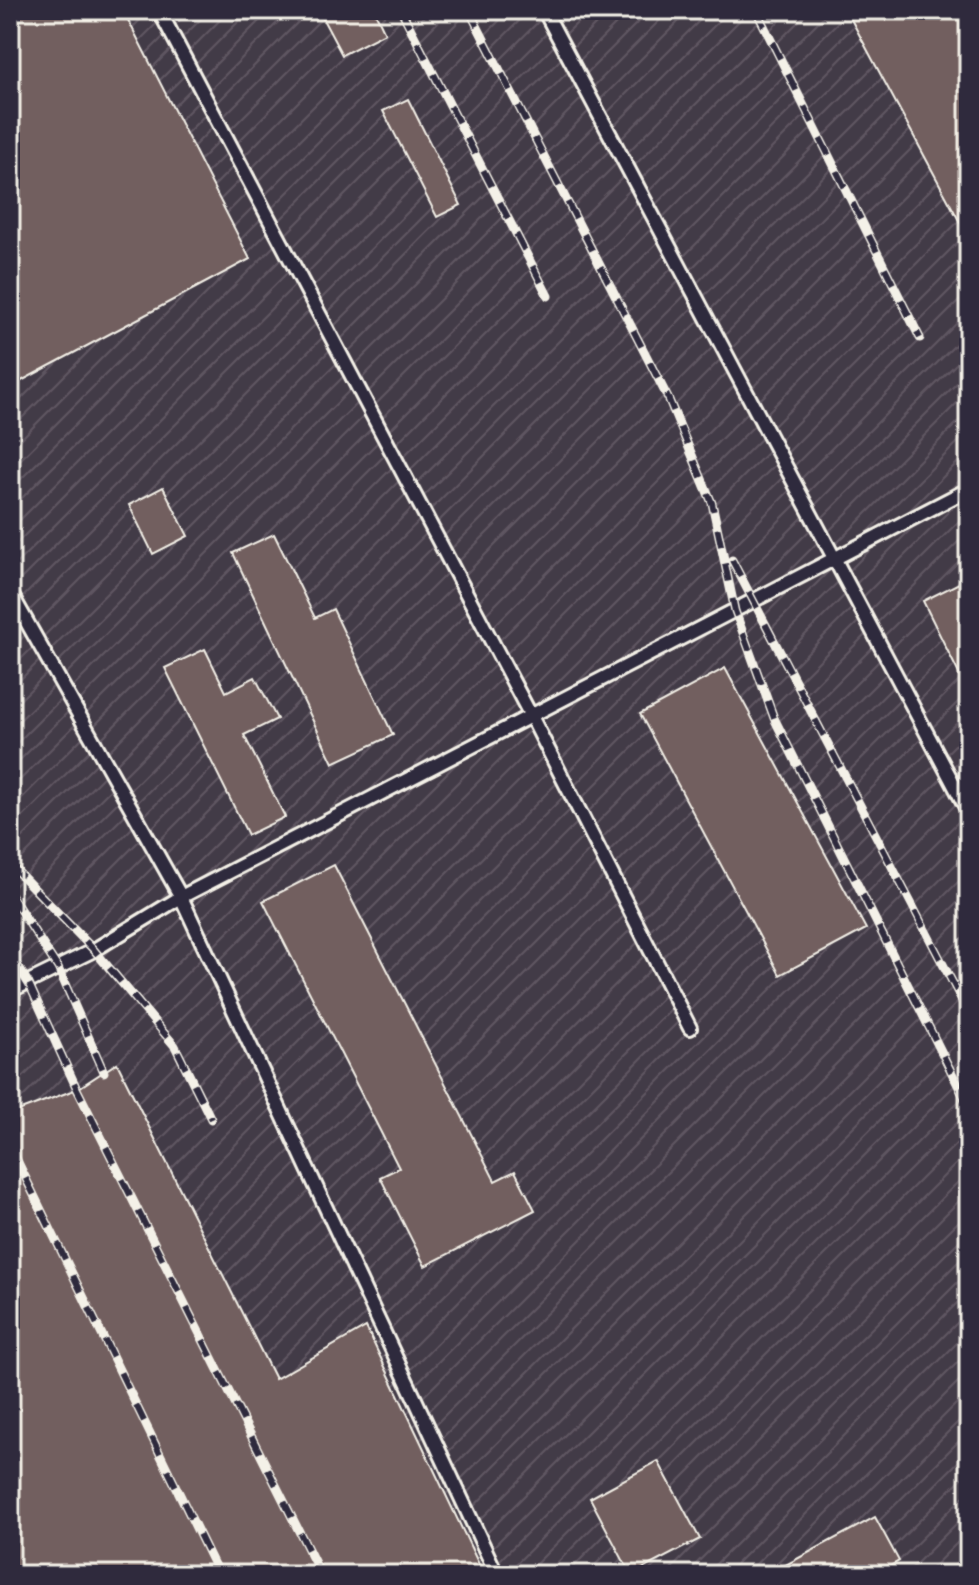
<svg xmlns="http://www.w3.org/2000/svg" width="979" height="1585" font-family="'Playpen Sans',sans-serif">
<style>
.industrial{fill:url(#industrial-furrows)}
.building{fill:#725e5f;stroke:#f4f1e8;stroke-width:2}
.lines{fill:none;stroke-linecap:round;stroke-linejoin:round}
.service-casing{stroke:#f4f1e8;stroke-width:18}
.service{stroke:#2f2a3d;stroke-width:12}
.rail-casing{stroke:#f4f1e8;stroke-width:9}
.rail{stroke:#2f2a3d;stroke-width:6;stroke-dasharray:18;stroke-linecap:butt}
</style>
<defs>
<pattern id="industrial-furrows" width="10" height="10" patternUnits="userSpaceOnUse" patternTransform="scale(2)"><rect width="10" height="10" fill="#433a47"/><path d="M-1 1l2-2M0 10L10 0M9 11l2-2" fill="none" stroke="#5f5762"/></pattern>
</defs>
<rect width="100%" height="100%" fill="#2f2a3d"/>
<filter id="ink" filterUnits="userSpaceOnUse"><feTurbulence type="fractalNoise" baseFrequency=".0125" numOctaves="2"/><feDisplacementMap in="SourceGraphic" scale="16" xChannelSelector="R" yChannelSelector="G"/><feConvolveMatrix kernelMatrix="1 2 1 2 8 2 1 2 1" color-interpolation-filters="sRGB"/></filter>
<g filter="url(#ink)">
<rect class="industrial" x="10" y="10" width="959" height="1565"/>
<g class="building">
<polygon points="10,10 123,10 250,259 10,387"/>
<polygon points="318,10 374,10 385,33 342,55"/>
<polygon points="846,10 969,10 969,239"/>
<polygon points="408,99 461,205 437,217 383,111"/>
<polygon points="163,487 188,536 153,554 129,505"/>
<polygon points="274,534 315,618 333,609 393,735 333,763 233,553"/>
<polygon points="969,578 969,694 923,601"/>
<polygon points="205,649 226,692 255,677 277,719 244,735 285,817 248,835 165,668"/>
<polygon points="725,668 866,929 780,975 640,714"/>
<polygon points="334,865 495,1181 515,1171 535,1210 425,1266 380,1177 399,1168 263,901"/>
<polygon points="117,1063 275,1379 366,1327 484,1575 10,1575 10,1114 77,1089"/>
<polygon points="658,1461 700,1539 631,1575 590,1498"/>
<polygon points="875,1517 899,1561 874,1575 767,1575"/>
</g>
<g class="lines">
<g class="service-casing">
<g id="service">
<polyline points="159,10 531,716 690,1028"/>
<polyline points="544,10 969,813"/>
<polyline points="10,592 181,897 497,1575"/>
<polyline points="10,991 94,950 181,897 969,489"/>
</g>
</g>
<use href="#service" class="service"/>
<g class="rail-casing">
<g id="rail">
<polyline points="401,10 548,296"/>
<polyline points="469,10 669,400 712,503 735,611 774,718 969,1107"/>
<polyline points="756,10 920,338"/>
<polyline points="732,560 969,1014"/>
<polyline points="10,864 94,950 175,1046 211,1119"/>
<polyline points="10,894 58,968 104,1072"/>
<polyline points="10,954 29,984 77,1089 321,1575"/>
<polyline points="10,1146 219,1575"/>
</g>
</g>
<use href="#rail" class="rail"/>
</g>
</g>
<rect width="979" height="1585" fill="none" stroke="#2f2a3d" stroke-width="40"/>
<rect x="20" y="20" width="939" height="1545" fill="none" stroke="#f4f1e8" stroke-width="3" filter="url(#ink)"/>
</svg>
